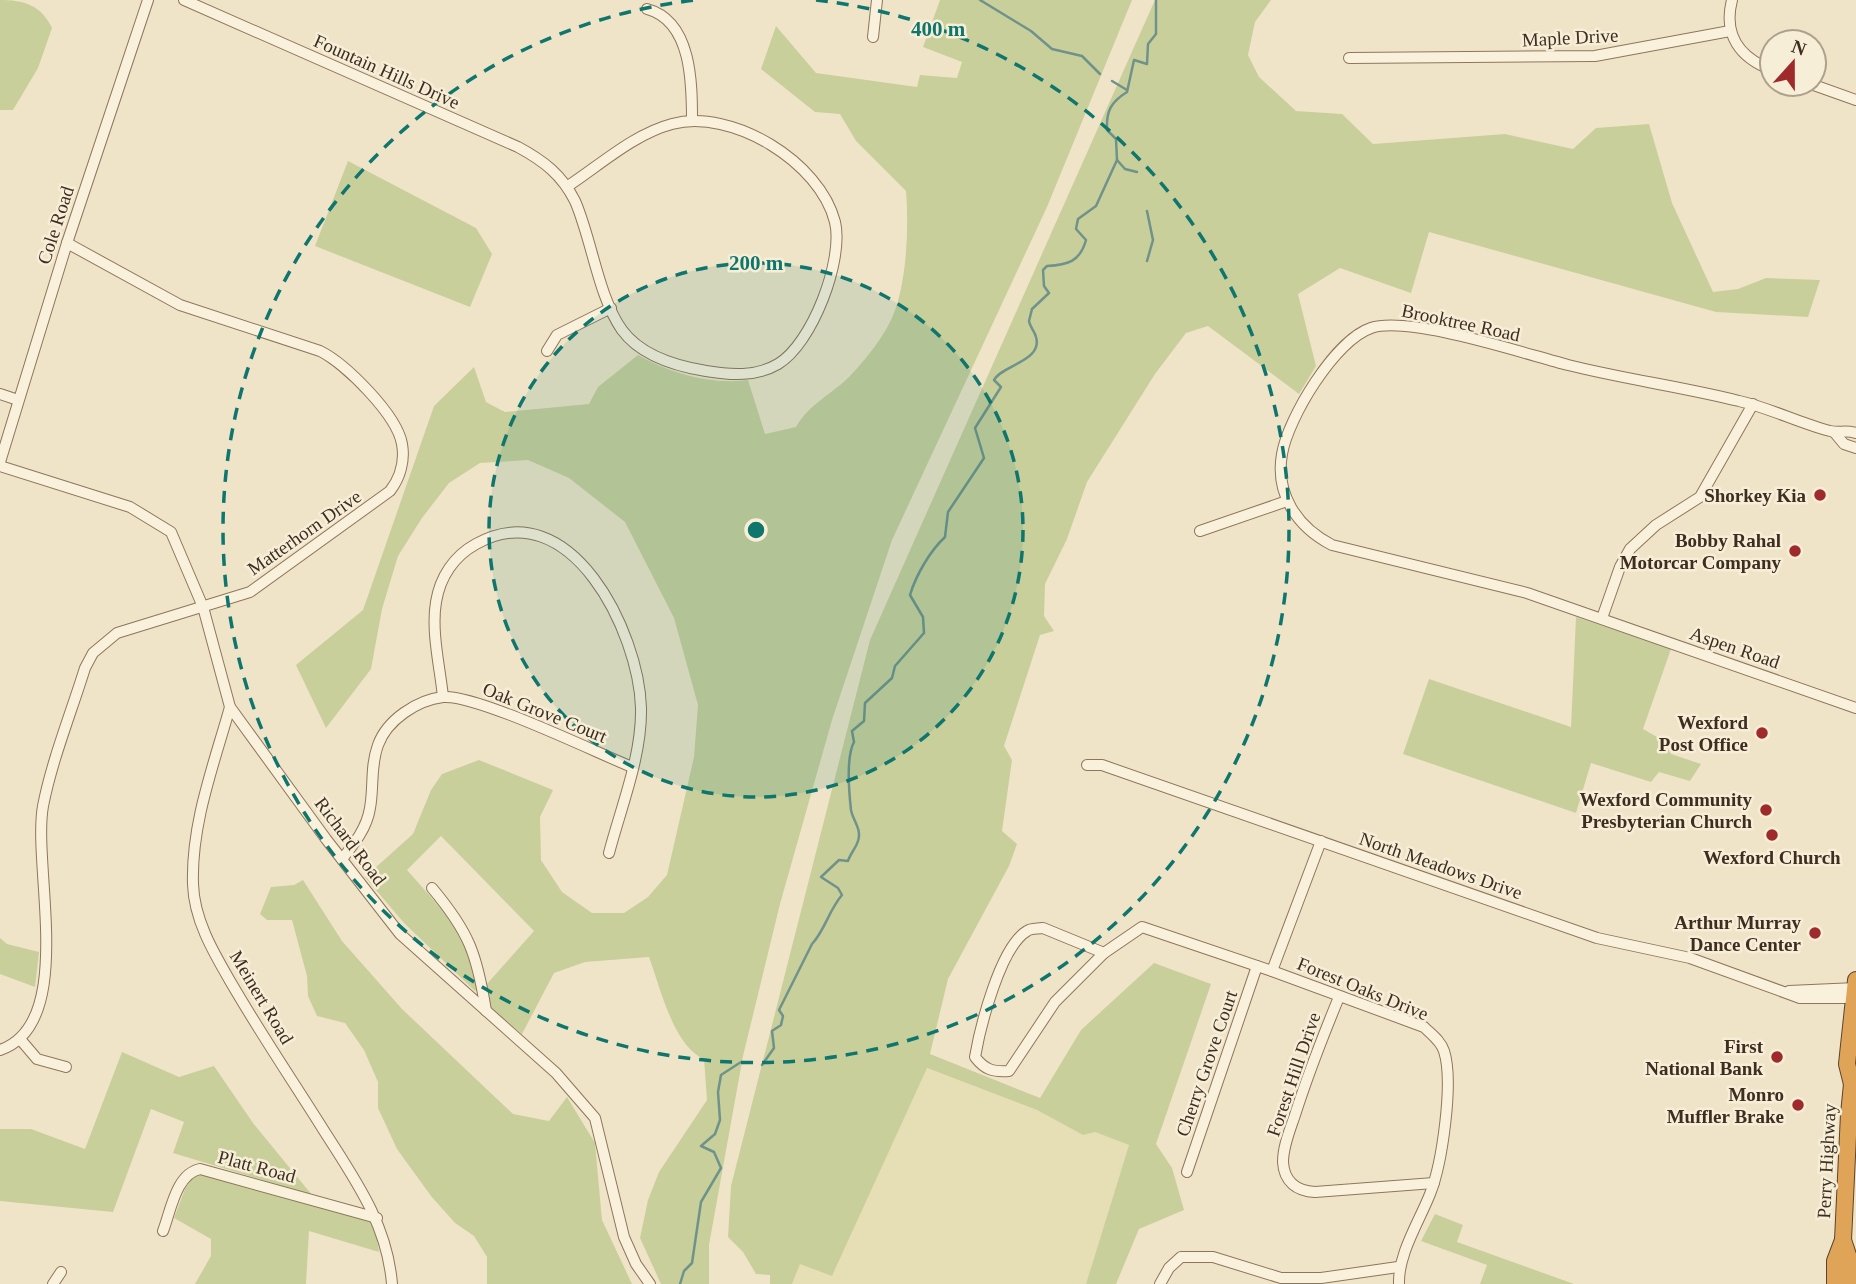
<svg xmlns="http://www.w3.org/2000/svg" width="1856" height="1284" font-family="'Times New Roman',serif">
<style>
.farmland{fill:#e6deb5}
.green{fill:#c9cf9b}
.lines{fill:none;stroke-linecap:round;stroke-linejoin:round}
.stream{stroke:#6f938a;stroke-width:2.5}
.minor-casing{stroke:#8d765c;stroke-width:12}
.highway-casing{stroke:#5b4430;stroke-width:18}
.minor{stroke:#faf1dc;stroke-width:10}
.highway{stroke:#e0a458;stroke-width:16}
.ring{fill:none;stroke:#0f766e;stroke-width:3.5;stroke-dasharray:12 9}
.poi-dot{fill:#9e2a2b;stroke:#f7eed8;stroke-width:2.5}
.labels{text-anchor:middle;stroke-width:5;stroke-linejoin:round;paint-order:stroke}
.street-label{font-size:19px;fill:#3d2e20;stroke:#f7eed8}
.poi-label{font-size:19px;font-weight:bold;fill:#3d2e20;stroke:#f7eed8;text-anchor:end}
.centre{fill:#0f766e;stroke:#f7eed8;stroke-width:3.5}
.ring-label{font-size:21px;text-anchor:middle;font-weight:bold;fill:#0f766e;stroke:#f7eed8;stroke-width:5;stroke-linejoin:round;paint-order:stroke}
</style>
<rect width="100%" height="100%" fill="#f0e4c8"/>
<polygon class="farmland" points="926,1068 1037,1110 1083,1135 1095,1132 1129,1145 1086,1284 792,1284 800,1263 832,1276"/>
<g class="green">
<path d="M 0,0 C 24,0 41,5 52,28 L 38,68 L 13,110 L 0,110 Z"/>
<path d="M 940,0 L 1132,0 L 1047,207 L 892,540 L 832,720 L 780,904 L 743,1056 L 709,1245 L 709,1284 L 661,1284 L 640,1238 L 648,1200 L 659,1172 L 707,1100 L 704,1059 C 673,1046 660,986 649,957 L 585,962 L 554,973 L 522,1034 L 492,1010 L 486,985 L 534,931 L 441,836 L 407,870 L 461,931 L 477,989 L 475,991 L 404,923 L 365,877 L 413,834 L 431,790 L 442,774 L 479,760 L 553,790 L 540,817 L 541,860 L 562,892 L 592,913 L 624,913 L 648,897 L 667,875 L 694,757 L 698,705 L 674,618 L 625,522 L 569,478 L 528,460 L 480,463 L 449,483 L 422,518 L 398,556 L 382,609 L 371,669 L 326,728 L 296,665 L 363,610 L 434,406 L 474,367 L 486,402 L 505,412 L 589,404 L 598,387 L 638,355 C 670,373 711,385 748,380 L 765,434 L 796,427 C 809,404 832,394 850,376 C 864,361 879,343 889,324 C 907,291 909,228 906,191 L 856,141 L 840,114 L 815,112 L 761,69 L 776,26 L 816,73 L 917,87 L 920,75 L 957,78 L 962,62 L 923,47 Z"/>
<polygon points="1155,0 1271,0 1255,22 1248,55 1259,77 1296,111 1342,114 1373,144 1505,134 1573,149 1596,128 1649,124 1672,203 1713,292 1738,289 1766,278 1820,280 1808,317 1716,312 1429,232 1411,293 1340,268 1298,294 1316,366 1299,394 1208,326 1186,333 1155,374 1087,482 1067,539 1045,584 1044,616 1054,631 1040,635 1004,746 1012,760 1002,831 1017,844 1009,866 948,979 930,1054 1040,1098 1081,1030 1154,963 1211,984 1156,1144 1172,1168 1184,1210 1139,1229 1116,1284 1086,1284 1129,1145 1095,1132 1083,1135 1037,1110 927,1068 832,1276 800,1264 792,1284 770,1284 770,1275 756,1274 743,1252 728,1237 731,1186 870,640"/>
<polygon points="348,161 476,228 492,254 470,307 315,246"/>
<polygon points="1576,617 1671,649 1643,729 1664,741 1671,754 1701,764 1690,781 1659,772 1651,782 1591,763 1576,813 1403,754 1429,679 1571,727"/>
<polygon points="303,880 342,941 402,1009 513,1114 549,1121 567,1097 595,1143 602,1220 632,1284 487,1284 487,1257 474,1236 455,1223 431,1196 397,1149 378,1108 378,1082 364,1050 345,1023 317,1016 308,996 307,976 292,920 267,920 260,914 271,887 294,885"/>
<polygon points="0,938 7,944 39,952 35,987 0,974"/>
<polygon points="122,1052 179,1077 214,1066 253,1123 312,1195 173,1153 184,1122 151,1109 113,1212 0,1201 0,1129 31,1129 85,1149"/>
<polygon points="200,1174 370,1222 376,1233 379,1252 309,1231 306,1284 195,1284 211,1256 211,1239 174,1218 188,1181"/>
<polygon points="1435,1214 1463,1225 1457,1242 1574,1284 1480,1284 1487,1265 1421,1241"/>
</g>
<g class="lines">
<g class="stream">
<polyline points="980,0 1031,31 1052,49 1082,56 1100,74"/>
<polyline points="1112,81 1127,90"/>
<polyline points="1117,160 1125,169 1137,172"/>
<polyline points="1147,211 1153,240 1147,261"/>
<path d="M 762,1065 L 774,1048 L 772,1031 L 781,1025 L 783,1016 L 779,1010 L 812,944 C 825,930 829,910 842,895 L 838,888 L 821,877 L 839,860 L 848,861 C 850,854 856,848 858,841 C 862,829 853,821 851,810 C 849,792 846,757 854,742 L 852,731 L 864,721 L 865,703 L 892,678 L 895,666 L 924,633 L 923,617 L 910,595 C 916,575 930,551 945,537 L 948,512 L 984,458 L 975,428 L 1001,387 L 994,380 C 1002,365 1043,361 1036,337 C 1035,332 1030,327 1029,321 L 1032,309 L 1049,293 L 1044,286 L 1043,270 L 1047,266 C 1067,265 1080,262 1086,240 L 1076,229 L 1078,219 L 1096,206 L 1117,160 L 1116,139 L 1107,130 C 1106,111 1111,102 1127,92 L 1134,60 L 1147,64 L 1148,44 L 1156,34 L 1156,0"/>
<polyline points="680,1284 684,1271 692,1263 701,1202 721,1168 714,1152 701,1146 715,1134 720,1120 718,1092 721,1075 741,1062"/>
</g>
<g class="minor-casing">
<g id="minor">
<path d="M 184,0 L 518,147 C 544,161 562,175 575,201 C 592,240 598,296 622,330 C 641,356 675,366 706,371 C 730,375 756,377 778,364 C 812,344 844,260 835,222 C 820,162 732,108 672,124 C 634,134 600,165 568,186"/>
<path d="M 1732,0 C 1723,35 1740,58 1772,70"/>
<path d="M 647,9 C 692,21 692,84 692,120"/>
<polyline points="873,37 877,0"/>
<polyline points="1349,58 1595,56 1730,31"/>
<polyline points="1811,84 1856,100"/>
<polyline points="547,351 557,335 611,308"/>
<polyline points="0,394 18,400"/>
<polyline points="1834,432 1844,444 1856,448"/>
<path d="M 1856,433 C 1847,430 1839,433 1830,431 C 1799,423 1770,408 1739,401 C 1683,387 1624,379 1568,365 C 1525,354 1409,315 1371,328 C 1335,340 1288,418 1282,454 C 1275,494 1297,527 1332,545 L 1527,593 L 1856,708"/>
<polyline points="0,462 67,243 148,0"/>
<polyline points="0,466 130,507 171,532 203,607 230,707 326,839 400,934 556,1073 595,1118 624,1237 636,1264 650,1284"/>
<polyline points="1200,531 1287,501"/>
<polyline points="1602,618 1620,567 1630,549 1656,525 1700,497 1753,404"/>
<path d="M 443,697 C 440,667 431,632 436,602 C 440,577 454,556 476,544 C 571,491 639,633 641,708 C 642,756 621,807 609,853"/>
<path d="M 230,707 C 214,764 191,824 193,884 C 194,921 215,955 233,986 C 261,1034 292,1080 321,1126 C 353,1177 387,1222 392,1284"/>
<polyline points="1087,765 1102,765 1597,938 1690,958 1800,998 1856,998"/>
<path d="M 342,859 C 354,844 367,828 370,808 C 374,787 370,767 378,745 C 387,720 417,700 443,697 C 476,694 595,752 632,767"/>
<path d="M 432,888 C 469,932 477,954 486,1011"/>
<path d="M 1043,928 L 1104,953 L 1055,1002 L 1009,1071 C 993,1072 985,1070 975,1057 C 980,1028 1000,947 1027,931 C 1031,928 1037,929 1043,928 Z"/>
<path d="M 1104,953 L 1142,927 L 1272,971 L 1424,1027 C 1431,1034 1441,1041 1444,1051 C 1454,1082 1442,1164 1430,1194 C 1419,1222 1398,1254 1399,1284"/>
<polyline points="1272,971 1321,841"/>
<polyline points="1789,991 1856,988"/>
<path d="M 1339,997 C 1323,1036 1308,1074 1295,1115 C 1290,1130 1283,1146 1283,1162 C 1284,1182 1297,1191 1315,1192 L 1434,1183"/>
<polyline points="20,1039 37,1059 66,1067"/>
<path d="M 0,1050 C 77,1024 32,867 43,806 C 52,760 71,713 85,668 L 93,653 L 117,633 L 250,592 L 390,491 C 400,478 405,461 402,444 C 397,415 346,364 320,351 L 180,305 L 67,243"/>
<polyline points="1187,1172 1257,966"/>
<path d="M 163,1231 C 171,1210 176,1174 200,1169 L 377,1218"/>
<polyline points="53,1284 61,1272"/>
<polyline points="1160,1284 1169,1268 1181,1257 1213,1257 1281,1278 1321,1278 1398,1267"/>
</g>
</g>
<g class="highway-casing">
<g id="highway">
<polyline points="1852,1084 1847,1064 1856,980"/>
<polyline points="1843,1240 1850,1261 1850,1284"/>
<polyline points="1835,1284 1835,1261 1843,1240 1849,1114 1852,1084 1856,1076"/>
</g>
</g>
<use href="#minor" class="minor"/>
<use href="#highway" class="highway"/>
</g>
<circle cx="756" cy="530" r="267" fill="#0f766e" fill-opacity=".12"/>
<g class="ring">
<circle cx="756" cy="530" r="267"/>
<path d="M816 0A533 533 0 1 1 696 0"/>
</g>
<g class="poi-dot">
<circle cx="1820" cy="495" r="7"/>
<circle cx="1795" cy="551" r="7"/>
<circle cx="1762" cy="733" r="7"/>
<circle cx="1766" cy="810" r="7"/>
<circle cx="1772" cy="835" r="7"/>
<circle cx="1815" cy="933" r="7"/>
<circle cx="1777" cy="1057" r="7"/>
<circle cx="1798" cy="1105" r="7"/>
</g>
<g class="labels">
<g class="street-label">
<text transform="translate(1570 37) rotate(-3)" y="7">Maple Drive</text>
<text transform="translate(387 71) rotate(24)" y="7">Fountain Hills Drive</text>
<text transform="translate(55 225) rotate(-72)" y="7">Cole Road</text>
<text transform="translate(1461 322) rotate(12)" y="7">Brooktree Road</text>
<text transform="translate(304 532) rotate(-35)" y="7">Matterhorn Drive</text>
<text transform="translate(1735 647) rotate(19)" y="7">Aspen Road</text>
<text transform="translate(545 712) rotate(22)" y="7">Oak Grove Court</text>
<text transform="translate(351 841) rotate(53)" y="7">Richard Road</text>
<text transform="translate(1441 865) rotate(19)" y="7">North Meadows Drive</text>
<text transform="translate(1363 988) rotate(22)" y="7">Forest Oaks Drive</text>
<text transform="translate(262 997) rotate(59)" y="7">Meinert Road</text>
<text transform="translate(1206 1063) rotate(-71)" y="7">Cherry Grove Court</text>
<text transform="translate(1293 1074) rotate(-71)" y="7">Forest Hill Drive</text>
<text transform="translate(1826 1161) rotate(-87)" y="7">Perry Highway</text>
<text transform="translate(257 1166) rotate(15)" y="7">Platt Road</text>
</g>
<g class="poi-label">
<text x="1806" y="502">Shorkey Kia</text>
<text x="1781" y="547">Bobby Rahal<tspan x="1781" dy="22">Motorcar Company</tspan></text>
<text x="1748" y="729">Wexford<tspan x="1748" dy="22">Post Office</tspan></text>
<text x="1752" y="806">Wexford Community<tspan x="1752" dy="22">Presbyterian Church</tspan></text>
<text x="1772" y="864" text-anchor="middle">Wexford Church</text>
<text x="1801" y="929">Arthur Murray<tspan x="1801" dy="22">Dance Center</tspan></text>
<text x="1763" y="1053">First<tspan x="1763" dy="22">National Bank</tspan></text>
<text x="1784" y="1101">Monro<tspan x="1784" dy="22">Muffler Brake</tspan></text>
</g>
</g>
<circle cx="756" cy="530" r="10" class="centre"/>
<g class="ring-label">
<text x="938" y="36">400 m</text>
<text x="756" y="270">200 m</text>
</g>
<g transform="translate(1793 63) rotate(21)"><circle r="33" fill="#f7eed8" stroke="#ada18e" stroke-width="2"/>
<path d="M0-5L12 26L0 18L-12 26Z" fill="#9e2a2b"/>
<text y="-10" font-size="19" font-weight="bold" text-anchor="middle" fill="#3d2e20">N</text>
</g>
</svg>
